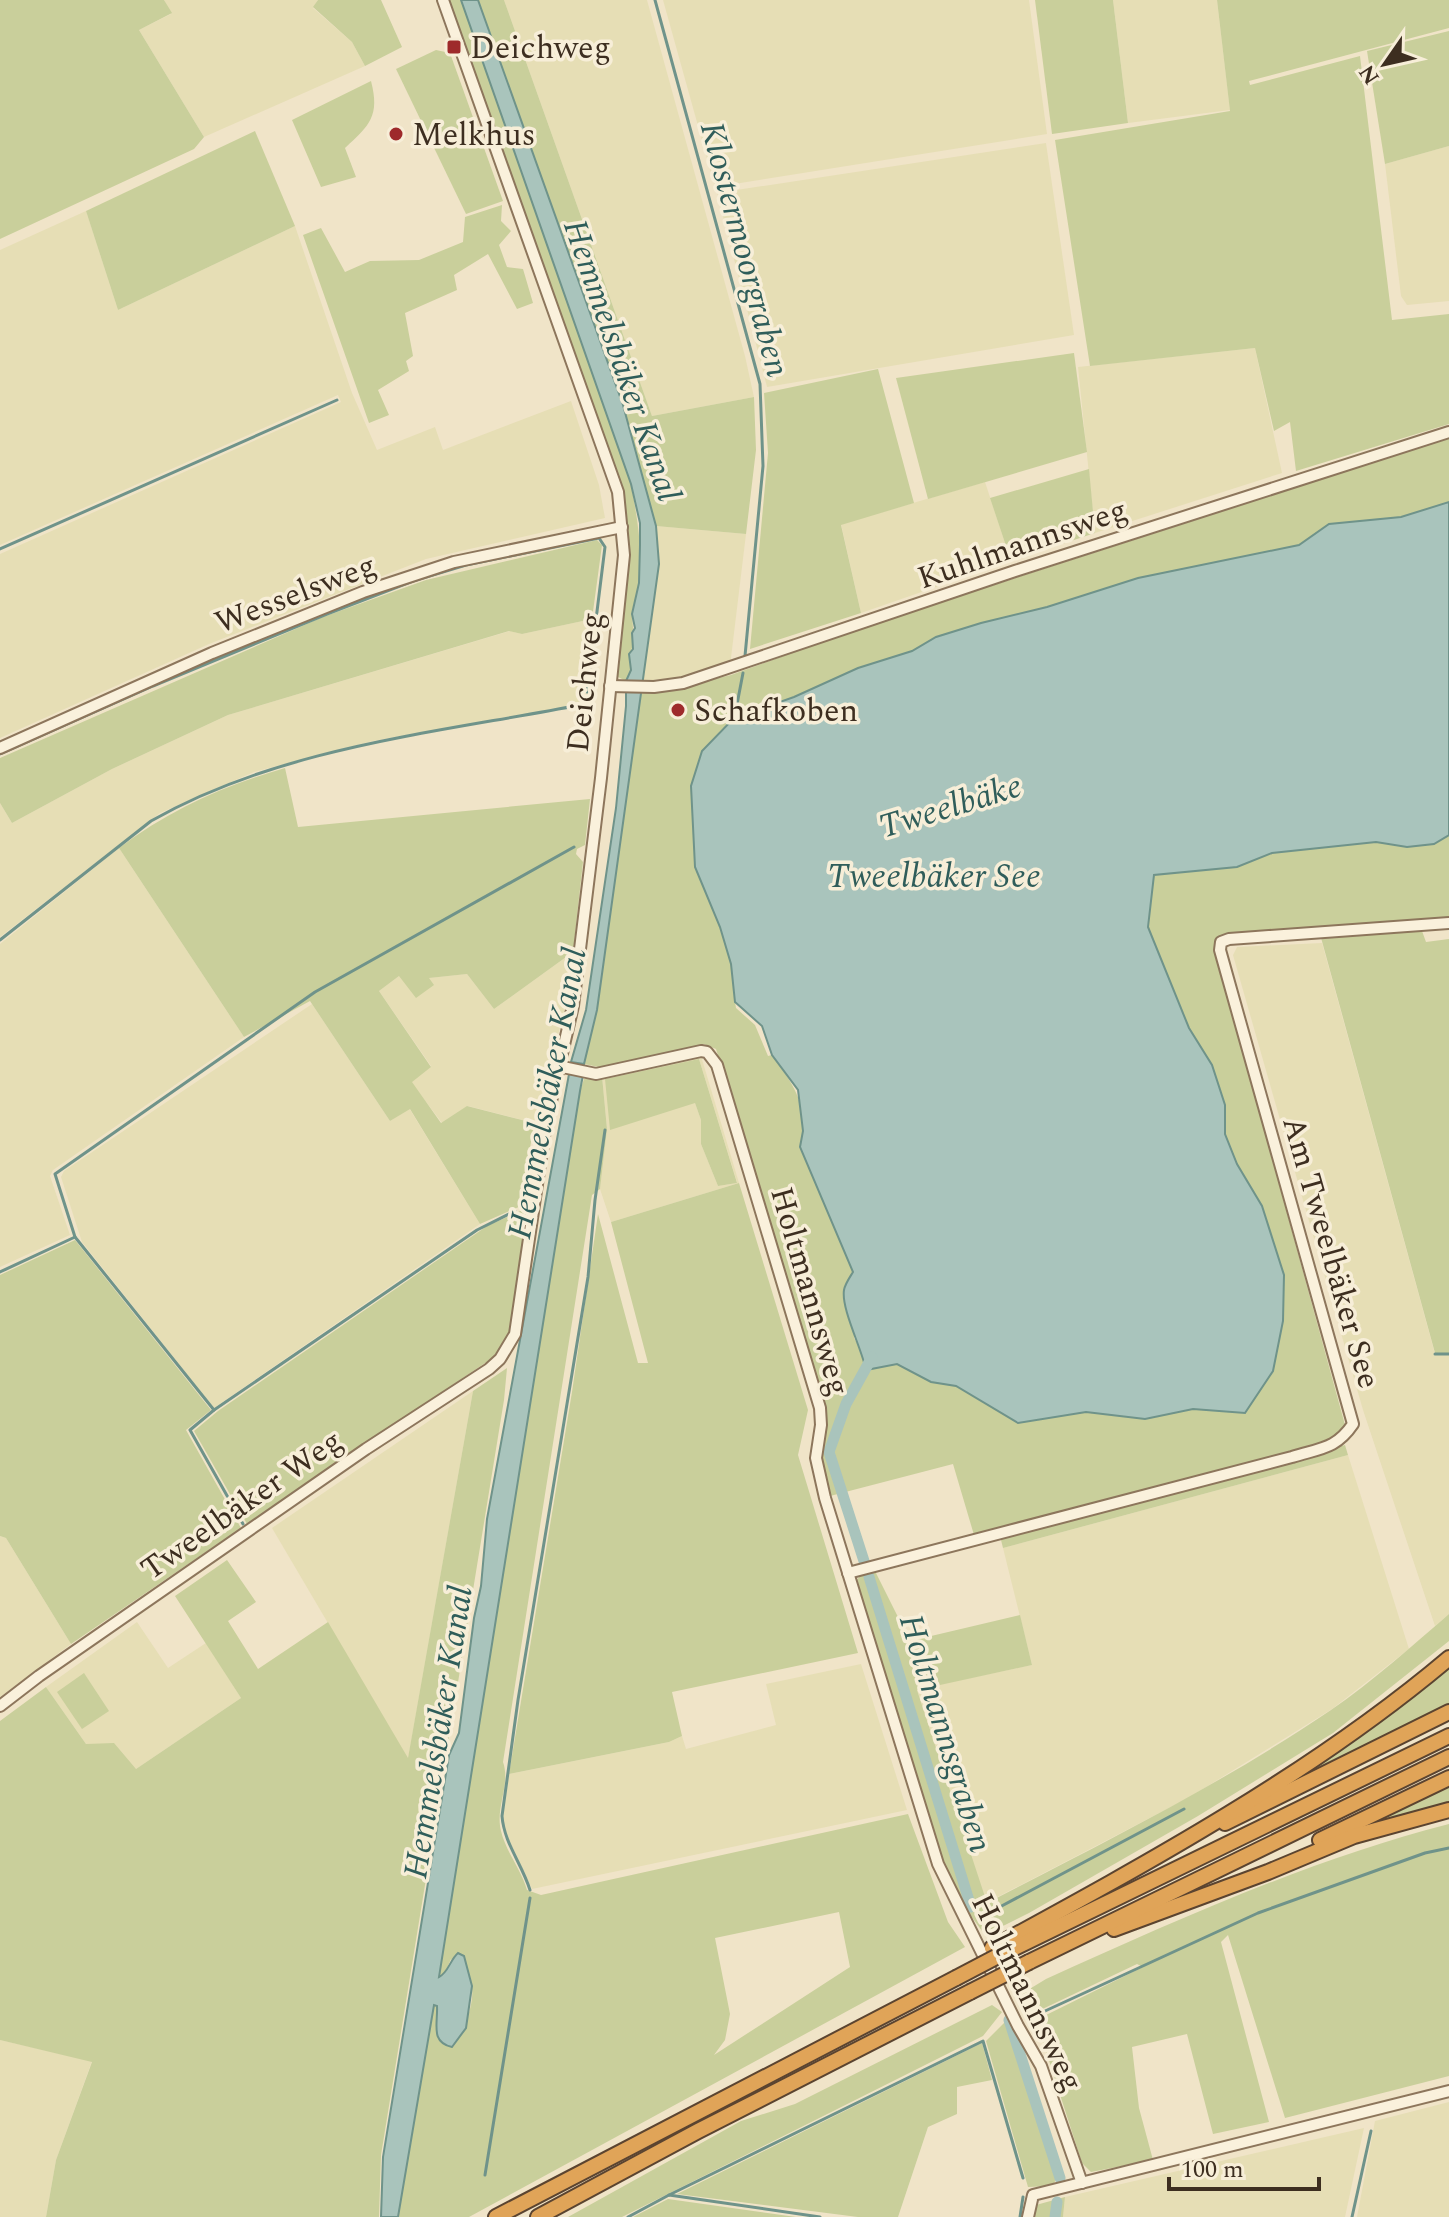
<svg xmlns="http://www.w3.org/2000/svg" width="1449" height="2217" font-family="Spectral,serif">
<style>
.farmland{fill:#e6deb5;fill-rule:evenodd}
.green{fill:#c9cf9b;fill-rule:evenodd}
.water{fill:#a9c4bc;stroke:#6f938a;stroke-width:2}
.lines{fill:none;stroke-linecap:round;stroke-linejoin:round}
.stream{stroke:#6f938a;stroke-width:3}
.canal{stroke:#a9c4bc;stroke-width:11}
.minor-casing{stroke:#8d765c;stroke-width:14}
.highway-casing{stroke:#5b4430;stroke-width:18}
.minor{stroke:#faf1dc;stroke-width:10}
.highway{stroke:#e0a458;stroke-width:14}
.highway-bridge-casing{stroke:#5b4430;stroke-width:18;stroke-linecap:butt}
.highway-bridge{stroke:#e0a458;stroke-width:14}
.poi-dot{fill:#9e2a2b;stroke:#f7eed8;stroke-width:3}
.labels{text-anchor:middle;stroke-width:7;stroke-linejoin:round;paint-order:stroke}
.poi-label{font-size:32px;fill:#3d2e20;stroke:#f7eed8;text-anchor:start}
.street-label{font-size:32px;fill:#3d2e20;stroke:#f7eed8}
.water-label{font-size:34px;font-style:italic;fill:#2f5d5a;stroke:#f7eed8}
</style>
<rect width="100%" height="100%" fill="#f0e4c8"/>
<g class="farmland">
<polygon points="164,0 318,0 313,8 352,42 365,66 204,137 139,30 171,14"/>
<polygon points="504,0 647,0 745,356 754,397 652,416"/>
<polygon points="663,0 1029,0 1047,134 715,187"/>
<polygon points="1113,0 1217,0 1230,110 1128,123"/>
<polygon points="1046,143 1074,335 767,387 717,193"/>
<polygon points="1449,146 1449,301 1407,305 1401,296 1385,164"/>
<polygon points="86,211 118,310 295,226 352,393 377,450 435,427 443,450 571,401 599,485 605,518 426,559 209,644 0,738 0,554 341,402 338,395 0,545 0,250"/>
<polygon points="1255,348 1282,473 1095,533 1078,367"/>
<polygon points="985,482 1011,561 861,613 841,524"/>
<polygon points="656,526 746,534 730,666 674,678 643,681 659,564"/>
<polygon points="592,619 583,704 373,741 254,772 160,813 0,937 0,803 12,823 112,769 228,715 510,631 522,634"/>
<polygon points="119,848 244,1037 53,1170 50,1176 70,1235 0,1267 0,944"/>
<polygon points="1322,943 1435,1354 1449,1354 1449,1614 1435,1626 1363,1410 1233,955 1237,947"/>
<polygon points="573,952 567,1002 534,1123 468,1106 442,1123 411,1082 431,1066 379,991 399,976 428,978 467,974 494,1009"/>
<polygon points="312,1004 390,1121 409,1108 480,1224 214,1408 82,1242 61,1177 64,1171"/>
<path d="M 701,1056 L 739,1183 L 611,1222 L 600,1189 L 607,1129 L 602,1076 ZM 699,1059 L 737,1182 L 737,1183 L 718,1186 L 701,1144 L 701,1120 L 695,1103 Z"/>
<polygon points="473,1391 408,1759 272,1528"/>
<polygon points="1348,1455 1409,1649 1332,1709 1190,1797 986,1903 917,1689 1032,1665 1003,1548"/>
<polygon points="0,1536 6,1538 71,1644 0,1697"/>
<polygon points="137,1622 168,1668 206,1643 241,1698 136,1769 86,1744 46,1687"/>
<polygon points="861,1664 907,1810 532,1889 505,1831 503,1817 509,1774 669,1742 682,1736 686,1749 776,1725 766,1684"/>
<polygon points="0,2040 92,2061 56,2160 46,2217 0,2217"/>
<polygon points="1449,2102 1449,2217 1357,2217 1375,2121"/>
<polygon points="1364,2128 1345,2217 1063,2217 1065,2197"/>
</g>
<g class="green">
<polygon points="0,0 164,0 172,13 139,30 204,137 194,149 0,239"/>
<polygon points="318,0 381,0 402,47 365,66 352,42 313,7"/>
<path d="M 448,0 L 461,0 L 631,484 C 637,517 643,549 639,583 C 638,593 633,603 632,613 C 632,626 637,642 629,655 L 631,671 L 626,681 L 616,676 C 623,614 635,550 620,489 Z"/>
<polygon points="478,0 504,0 652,416 754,397 756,450 746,534 656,526 623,405"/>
<polygon points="1035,0 1113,0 1128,123 1052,134"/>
<polygon points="1217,0 1449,0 1449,28 1249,81 1250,85 1360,56 1392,320 1449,314 1449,424 1296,471 1290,422 1274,431 1255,348 1090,366 1055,140 1230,111"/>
<polygon points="1449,31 1449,146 1385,164 1367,51"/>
<polygon points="436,50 450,53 503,201 466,214 396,69"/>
<path d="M 371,81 C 380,116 370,125 345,148 L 356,177 L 321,187 L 292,120 Z"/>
<polygon points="255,131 295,226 118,310 86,211"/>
<polygon points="502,205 501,221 511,231 499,245 507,267 523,269 533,303 517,309 488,254 454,275 457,290 405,313 413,356 406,361 409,371 378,390 389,415 369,423 303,235 321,228 345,272 370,261 419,260 463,242 465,217"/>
<polygon points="1074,353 1087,452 928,499 896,378"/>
<polygon points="878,369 914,503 841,525 861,613 750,649 768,453 764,393"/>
<path d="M 1449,438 L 1449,502 L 1401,517 L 1329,524 L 1299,545 L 1138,578 L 1047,607 L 981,623 L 936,637 L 912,651 L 858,668 L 794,697 L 734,718 L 720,927 L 732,964 L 735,1002 L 736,1008 L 755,1025 L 768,1056 L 772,1055 C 795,1087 809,1105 800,1147 L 853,1272 L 854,1338 L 863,1353 L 866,1370 L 897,1364 L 931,1382 L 956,1386 L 1018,1423 L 1087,1412 L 1145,1419 L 1193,1409 L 1244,1413 L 1262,1206 L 1237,1164 L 1225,1134 L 1225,1105 L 1212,1065 L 1189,1028 L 1148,927 L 1154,875 L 1237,867 L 1272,853 L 1376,842 L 1407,847 L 1434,844 L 1449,835 L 1449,920 L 1225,934 L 1215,942 L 1215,950 L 1345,1425 L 1340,1438 L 1291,1454 L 974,1535 L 953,1464 L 830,1496 L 820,1460 L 824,1410 L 816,1373 L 716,1049 L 704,1044 L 604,1068 L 584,1064 L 597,1010 L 641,693 L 657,693 L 731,675 L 867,626 Z"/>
<polygon points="1089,469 1095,533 1011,561 990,498"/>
<polygon points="597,540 602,545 592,619 522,634 509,631 228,715 112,769 12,823 0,803 0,758 323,617 426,580"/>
<path d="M 285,768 L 298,827 L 590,799 L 585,845 L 577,849 L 576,854 L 583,862 L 573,952 L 494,1009 L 467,974 L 429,978 L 434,985 L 416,998 L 399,976 L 379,991 L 431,1067 L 412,1082 L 441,1123 L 467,1106 L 534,1123 L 521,1206 L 480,1224 L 410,1109 L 390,1121 L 310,1001 L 244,1037 L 119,848 C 169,810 225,785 285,768 Z"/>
<polygon points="1422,931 1426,942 1449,939 1449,1353 1435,1353 1320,934"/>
<polygon points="699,1059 737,1183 718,1186 701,1144 701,1120 695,1103 610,1130 605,1079"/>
<path d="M 602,1076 L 607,1129 L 600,1189 L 592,1195 L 503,1762 C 511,1785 495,1807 501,1831 C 506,1852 521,1869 527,1890 L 541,1895 L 908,1814 L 948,1922 L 965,1947 L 469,2217 L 398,2217 L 434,2005 L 437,2005 L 438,2019 L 452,2046 C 464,2032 479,1996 469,1978 C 466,1971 457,1965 451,1959 L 445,1973 L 439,1978 L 580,1091 L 584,1079 ZM 839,1912 L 850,1967 L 714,2055 L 725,2040 L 730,2014 L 715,1938 Z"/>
<polygon points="739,1183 808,1410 798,1455 858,1653 672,1692 682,1736 669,1742 509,1774 572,1392 598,1214 638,1363 648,1363 611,1222"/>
<polygon points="527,1208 510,1330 504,1344 491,1359 247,1524 194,1431 218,1411 487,1226"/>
<polygon points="75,1240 211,1410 186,1430 241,1528 71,1644 6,1538 0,1536 0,1275"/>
<polygon points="507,1368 504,1400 381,2155 379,2217 46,2217 56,2160 92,2062 0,2040 0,1721 46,1687 86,1744 114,1743 136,1769 241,1698 175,1596 227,1560 256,1602 228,1621 258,1669 328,1622 408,1758 473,1391"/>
<polygon points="1345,1445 1348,1455 1003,1548 1000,1536"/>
<path d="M 874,1569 L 910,1641 L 1020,1615 L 1032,1665 L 917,1690 L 987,1903 C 1103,1843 1222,1784 1331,1710 C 1373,1681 1411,1647 1449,1614 L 1449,1641 L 1333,1733 L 1198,1816 L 1029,1913 L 985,1935 L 968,1912 L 944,1866 L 855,1582 L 860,1576 Z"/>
<polygon points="1449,1664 1449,1704 1288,1782"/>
<polygon points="84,1673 109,1711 82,1729 57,1692"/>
<polygon points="1449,1785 1449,1806 1367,1826"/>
<path d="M 1449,1824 L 1449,2076 L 1285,2118 L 1228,1935 L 1221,1942 L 1269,2122 L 1213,2134 L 1187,2034 L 1132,2047 L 1139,2108 L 1153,2160 L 1091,2172 L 1082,2163 L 1036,2020 L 1143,1967 L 1137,1964 L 1032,2014 L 1018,1996 L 1046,1979 C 1177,1920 1309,1860 1449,1824 Z"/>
<polygon points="992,2005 1002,2012 983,2036 622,2217 568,2217 741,2121 795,2104"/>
<polygon points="1006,2021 1056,2179 1053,2186 1028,2187 986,2041"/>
<polygon points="982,2043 992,2080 957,2087 957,2114 928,2127 898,2217 858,2217 677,2194"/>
<polygon points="1065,2197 1063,2217 1034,2217 1036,2205"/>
<polygon points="668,2199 796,2217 633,2217"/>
</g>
<g class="water">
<polygon points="461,0 478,0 623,405 656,526 659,564 597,1010 584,1064 571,1062 586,1010 616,808 626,706 626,681 631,670 629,654 633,649 632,633 635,628 632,614 639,583 640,545 640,523 631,484"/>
<path d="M 1449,502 L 1449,835 L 1434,844 L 1407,847 L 1376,842 L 1272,853 L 1237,867 L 1154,875 L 1148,927 L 1189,1028 L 1212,1065 L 1225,1105 L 1225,1134 L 1237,1164 L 1262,1206 L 1284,1275 L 1283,1321 L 1273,1371 L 1245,1413 L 1193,1409 L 1145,1419 L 1086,1412 L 1018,1423 L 956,1386 L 931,1382 L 897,1364 L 866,1370 C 862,1349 841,1309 844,1290 C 845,1284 850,1277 853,1272 L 800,1147 L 803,1131 L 798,1090 L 772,1055 L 762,1026 L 735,1002 L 731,964 L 720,927 L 695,867 L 691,786 L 702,751 L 734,718 L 794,697 L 858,668 L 912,651 L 936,637 L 981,623 L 1047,607 L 1138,578 L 1299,545 L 1329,524 L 1401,517 Z"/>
<path d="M 569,1074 L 583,1075 L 580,1091 L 439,1977 C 448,1973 450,1960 458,1953 L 464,1956 L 472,1986 L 466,2028 L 452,2047 C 430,2042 438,2024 437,2006 L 434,2005 L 398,2217 L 381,2217 L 383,2157 L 449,1755 L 459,1733 L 474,1618 L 481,1586 L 487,1519 Z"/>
</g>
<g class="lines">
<g class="stream">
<polyline points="655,0 760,384 763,466 745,656"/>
<polyline points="0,549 337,400"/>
<polyline points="734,720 743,673"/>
<polyline points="0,754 153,686 327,614 413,581 466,565 599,538 605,547 587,692"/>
<path d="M 0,940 L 151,821 C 281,747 436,733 580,705"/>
<polyline points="515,1211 477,1230 214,1410 75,1237 55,1174 315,992 574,847"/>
<polyline points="0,1272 75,1237"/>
<polyline points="1435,1354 1449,1354"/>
<polyline points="214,1410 190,1430 243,1524"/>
<path d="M 530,1890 C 522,1864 504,1843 502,1816 L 518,1700 L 588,1277 L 595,1200 L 605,1130"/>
<polyline points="996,1909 1184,1809"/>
<polyline points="1032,2017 1258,1913 1425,1853 1449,1848"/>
<polyline points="485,2175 530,1898"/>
<polyline points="669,2195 983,2041 1023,2178"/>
<polyline points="628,2217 669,2195 820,2217"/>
<polyline points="1020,2217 1023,2197"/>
<polyline points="1352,2217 1371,2131"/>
</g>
<g class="canal">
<polyline points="864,1561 829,1452 846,1404 872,1357"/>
<polyline points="869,1577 971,1907"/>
<polyline points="1009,2020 1060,2178"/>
<polyline points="1055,2217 1057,2202"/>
</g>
<g class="minor-casing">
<g id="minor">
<polyline points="610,686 654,687 683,683 1015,571 1449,432"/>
<polyline points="0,748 212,653 363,592 454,562 622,527"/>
<polyline points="558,1066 596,1074 701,1051 707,1052 717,1065 820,1408 821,1425 816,1458 825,1498 938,1864 1018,2026 1041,2066 1082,2183"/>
<path d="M 848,1573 L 1292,1457 C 1321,1448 1336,1449 1353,1424 L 1220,950 L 1221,942 L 1229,939 L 1449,923"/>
<polyline points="0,1706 39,1676 366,1449 489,1369 500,1359 515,1334 546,1123 573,1006 601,778 624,555 618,492 443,0"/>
<polyline points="1028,2217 1033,2195 1449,2091"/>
</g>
</g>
<g class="highway-casing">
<g id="highway">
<polyline points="1225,1823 1449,1712"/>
<polyline points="1320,1840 1449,1778"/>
<polyline points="1114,1929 1268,1872 1354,1836 1449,1810"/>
<path d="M 992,1948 C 1148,1863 1313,1773 1449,1658"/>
<polyline points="996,1957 1449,1736"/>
<polyline points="1029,1962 1449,1757"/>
<polyline points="496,2217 956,1978"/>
<polyline points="538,2217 698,2131 970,1992"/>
</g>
</g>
<use href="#minor" class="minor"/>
<use href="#highway" class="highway"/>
<g class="highway-bridge-casing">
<g id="highway-bridge">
<polyline points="956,1978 996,1957"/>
<polyline points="970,1992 1029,1962"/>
</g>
</g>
<use href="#highway-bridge" class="highway-bridge"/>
</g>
<g class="poi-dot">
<rect x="446" y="39" width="16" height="16" rx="4"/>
<circle cx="396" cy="134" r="8"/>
<circle cx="678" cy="710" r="8"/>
</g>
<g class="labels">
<g class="poi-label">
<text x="470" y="58">Deichweg</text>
<text x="412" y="145">Melkhus</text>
<text x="694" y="721">Schafkoben</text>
</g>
<g class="street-label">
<text transform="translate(1022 543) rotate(-19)" y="11">Kuhlmannsweg</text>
<text transform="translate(295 593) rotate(-21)" y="11">Wesselsweg</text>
<text transform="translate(584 682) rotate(-84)" y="11">Deichweg</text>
<text transform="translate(1332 1252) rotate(74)" y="11">Am Tweelbäker See</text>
<text transform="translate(811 1291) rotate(74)" y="11">Holtmannsweg</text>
<text transform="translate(241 1504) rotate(-35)" y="11">Tweelbäker Weg</text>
<text transform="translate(1028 1992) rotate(64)" y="11">Holtmannsweg</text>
</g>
<g class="water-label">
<text transform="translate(746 249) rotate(75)" y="12">Klostermoorgraben</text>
<text transform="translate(623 360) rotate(71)" y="12">Hemmelsbäker Kanal</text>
<text transform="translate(950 805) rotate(-17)" y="12">Tweelbäke</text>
<text x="934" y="887">Tweelbäker See</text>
<text transform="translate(546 1093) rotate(-79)" y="12">Hemmelsbäker Kanal</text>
<text transform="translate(437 1732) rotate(-81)" y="12">Hemmelsbäker Kanal</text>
<text transform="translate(947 1733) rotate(73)" y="12">Holtmannsgraben</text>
</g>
</g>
<g transform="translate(1385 64) rotate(236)" stroke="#f7eed8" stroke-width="6" paint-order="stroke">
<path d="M0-6L14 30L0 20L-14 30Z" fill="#3d2e20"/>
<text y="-12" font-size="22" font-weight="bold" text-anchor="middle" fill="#3d2e20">N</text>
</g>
<path d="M1169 2177v12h150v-12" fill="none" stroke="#3d2e20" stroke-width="4"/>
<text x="1181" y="2177" font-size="24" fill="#3d2e20" stroke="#f7eed8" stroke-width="6" paint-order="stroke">100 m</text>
</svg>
